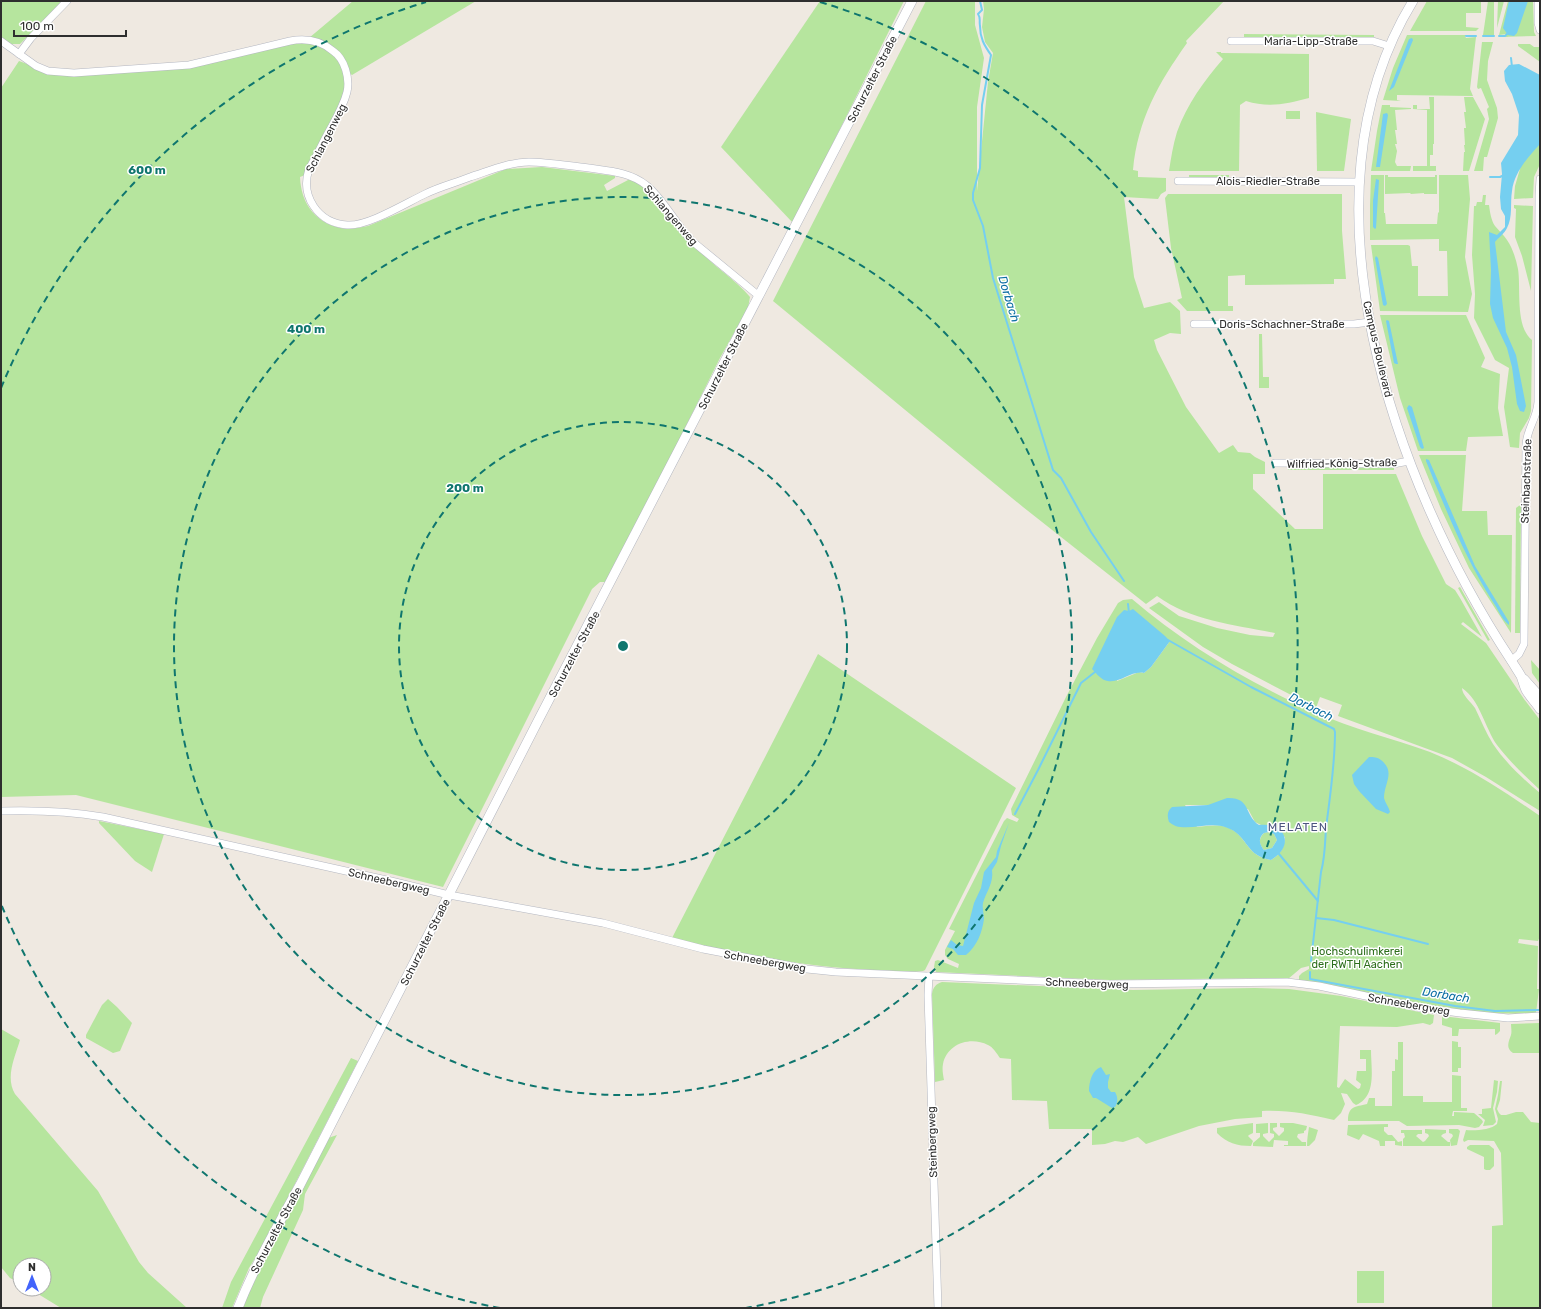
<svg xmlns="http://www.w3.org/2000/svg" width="1541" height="1309" font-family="Rubik,sans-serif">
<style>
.green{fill:#b6e59e;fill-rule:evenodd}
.water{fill:#75cff0;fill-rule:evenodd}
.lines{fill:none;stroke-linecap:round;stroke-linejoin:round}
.stream{stroke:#75cff0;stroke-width:2}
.minor-casing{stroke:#b4b7c1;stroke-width:8}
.tertiary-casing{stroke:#b4b7c1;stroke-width:10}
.minor{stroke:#fff;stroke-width:7}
.tertiary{stroke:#fff;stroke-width:9}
.ring{fill:none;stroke:#0f766e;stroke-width:2;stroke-dasharray:7 5}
.labels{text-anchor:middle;stroke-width:3;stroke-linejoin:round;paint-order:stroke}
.street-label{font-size:11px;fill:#2e2e2e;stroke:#fff}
.park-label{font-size:11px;fill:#2c6e1b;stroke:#fff}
.water-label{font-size:12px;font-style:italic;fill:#0d6fa3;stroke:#fff}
.neighbourhood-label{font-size:12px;letter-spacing:1px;fill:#4d5680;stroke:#fff}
.centre{fill:#0f766e;stroke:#fff;stroke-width:2}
.ring-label{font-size:12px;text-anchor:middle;font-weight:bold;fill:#0f766e;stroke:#fff;stroke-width:3;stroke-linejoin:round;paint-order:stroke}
</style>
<rect width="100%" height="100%" fill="#efe9e1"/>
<g class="green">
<polygon points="1,1 63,1 20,44 11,44 1,37"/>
<polygon points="353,1 476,1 352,75 348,72 344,61 309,38"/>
<polygon points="820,1 904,1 793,223 721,147"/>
<path d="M 926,1 L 975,1 L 975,25 L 984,58 L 977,107 L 977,191 L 988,82 L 993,53 L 985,42 L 982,27 L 984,9 L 983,1 L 1224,1 L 1186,41 L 1187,43 C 1158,84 1138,119 1133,170 L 1138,171 L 1138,177 L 1166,178 L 1166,191 L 1161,194 L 1158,199 L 1124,197 L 1134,277 L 1144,308 L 1170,302 L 1180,311 L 1181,334 L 1170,333 L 1154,340 L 1157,350 L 1186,407 L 1219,453 L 1233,445 L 1238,452 L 1250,453 L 1255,457 L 1265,462 L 1265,474 L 1253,474 L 1253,489 L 1295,529 L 1323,529 L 1323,474 L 1396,474 L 1422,536 L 1446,584 L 1455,590 L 1460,598 L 1482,637 L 1463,622 L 1461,624 L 1486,643 L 1524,699 L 1540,720 L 1540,790 C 1525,776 1509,761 1497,745 C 1485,728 1480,700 1462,688 C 1462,695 1471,702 1475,708 C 1481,720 1486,733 1493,744 C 1505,762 1523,779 1540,793 L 1540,811 L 1486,777 L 1452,758 L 1338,716 L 1342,705 L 1320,697 L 1316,708 L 1232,664 L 1203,647 L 1149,608 L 1159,602 L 1179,616 L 1217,628 L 1250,635 L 1273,637 L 1275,633 C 1236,625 1191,621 1157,596 L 1146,604 L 1023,507 L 773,301 Z"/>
<polygon points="1427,1 1481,1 1481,13 1466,13 1466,27 1479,28 1476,31 1410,31"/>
<polygon points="1488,1 1494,1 1494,36 1483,35"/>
<polygon points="1498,1 1504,1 1497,28"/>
<polygon points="1508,1 1533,1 1534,32 1536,36 1499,37 1505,37 1507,34 1499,35"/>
<polygon points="1244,34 1374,35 1374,37 1244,37"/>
<polygon points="1407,35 1476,35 1465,36 1466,38 1476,37 1470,89 1473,96 1397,95 1397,100 1401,101 1383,100 1393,68"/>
<polygon points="1482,42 1493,42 1488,61 1487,80 1497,108 1498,118 1487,157 1484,157 1483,171 1474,171 1489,119 1487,109 1489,107 1481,88 1478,89 1477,87"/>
<path d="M 289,43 L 316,43 L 333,53 L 344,68 L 345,94 L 305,175 L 300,177 C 301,205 317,225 346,229 C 353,229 361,227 368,226 L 506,169 L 542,167 L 615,176 L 615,178 L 604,185 L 607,191 L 630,179 C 662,193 678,229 702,253 C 717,269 736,280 750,297 L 748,308 L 720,358 L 608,582 L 600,582 L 592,589 L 443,887 L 76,795 L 1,797 L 1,88 L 19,61 L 57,75 L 72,76 L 204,65 Z"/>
<polygon points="1518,44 1530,44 1534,47 1540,47 1540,62 1518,46"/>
<path d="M 1216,52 L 1221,52 L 1221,53 L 1309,54 L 1309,98 C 1287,104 1268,108 1246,101 L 1240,105 L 1239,171 L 1169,171 C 1171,158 1173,145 1177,132 C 1187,104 1204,81 1223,59 Z"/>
<polygon points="1429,97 1434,97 1434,144 1433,144 1433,155 1430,155 1430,166 1436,166 1436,171 1413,171 1413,166 1427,166 1427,110 1413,109 1413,105 1417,105 1417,109 1430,109"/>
<polygon points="1464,97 1473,97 1485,119 1469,171 1463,171 1464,152 1465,152 1464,145 1465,145 1464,128 1466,128 1464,112 1466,112"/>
<polygon points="1382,105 1390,105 1390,107 1411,108 1411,109 1395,110 1397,130 1395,130 1397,144 1395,144 1397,151 1395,162 1397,166 1411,166 1410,171 1371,171 1377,131"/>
<rect x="1286" y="111" width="14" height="8"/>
<polygon points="1316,112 1351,119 1344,171 1317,171"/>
<polygon points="1540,139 1540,164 1534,177 1533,198 1514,199 1515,186 1522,162"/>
<rect x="1189" y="175" width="40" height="2"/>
<polygon points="1371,175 1384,175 1384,213 1385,213 1386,224 1437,224 1438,213 1439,212 1439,175 1468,175 1470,199 1465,257 1472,294 1468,312 1380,311 1371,245 1408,245 1410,246 1412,266 1418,266 1418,296 1448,296 1447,251 1439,251 1439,239 1370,240 1370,205"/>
<polygon points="1385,175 1388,175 1388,177 1435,177 1435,175 1437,175 1437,194 1424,194 1424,193 1411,194 1410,193 1385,194"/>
<polygon points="1168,194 1342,194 1342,231 1346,279 1334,279 1334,284 1245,285 1245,275 1228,276 1228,306 1233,306 1233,311 1187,311 1177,300 1182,298 1171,248 1165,198"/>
<path d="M 1483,195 L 1486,195 L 1485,205 L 1489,205 C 1490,212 1491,220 1495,226 C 1499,231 1504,235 1507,240 C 1513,249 1516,259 1518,269 C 1521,288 1515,327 1532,340 L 1531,411 L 1529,418 L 1520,433 L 1519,448 L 1510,447 L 1504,407 L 1509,368 L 1495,360 L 1474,318 L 1475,294 L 1472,255 L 1474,206 L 1476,206 L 1477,202 L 1482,202 Z"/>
<polygon points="1514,205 1533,206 1531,291 1522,256 1515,237 1516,209 1514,208"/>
<polygon points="1380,315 1466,315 1485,358 1481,367 1500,374 1498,408 1503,436 1468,437 1466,451 1418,451 1400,398"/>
<polygon points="1259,334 1262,334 1263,377 1269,377 1269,388 1259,388"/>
<polygon points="1419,455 1466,455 1462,511 1487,511 1488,535 1512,535 1511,633 1469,568 1441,509"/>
<polygon points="1288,467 1394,468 1394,470 1288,470"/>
<polygon points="1520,505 1521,506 1520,633 1515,633 1516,508"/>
<polygon points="1460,587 1490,640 1488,641 1458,588"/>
<path d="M 1132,599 C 1186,645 1251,684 1315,712 C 1352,729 1392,738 1430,752 C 1470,768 1505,792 1540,816 L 1540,936 L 1538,941 L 1519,939 L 1518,943 L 1538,946 L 1537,989 L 1539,989 L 1536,1013 C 1456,1018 1378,992 1299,980 L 1299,976 L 1302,973 L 1309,969 L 1309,966 L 1301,968 L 1288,979 L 1270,978 L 1110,980 L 936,972 L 934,967 L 935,961 L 938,960 L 958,968 L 959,964 L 948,959 L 945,955 L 945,950 L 955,931 L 949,929 L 1004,821 L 1007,818 L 1017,822 L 1019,819 L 1012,815 L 1011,809 L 1066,697 L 1097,638 L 1118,603 L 1123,600 ZM 1126,611 L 1131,611 L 1170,641 L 1151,667 L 1144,673 L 1139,672 L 1117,681 ZM 1185,805 L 1208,805 L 1248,809 L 1255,822 L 1285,837 C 1284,848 1281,854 1271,860 C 1246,856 1247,836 1229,828 C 1219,824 1208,826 1197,827 Z"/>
<path d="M 818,654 L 1016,788 L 925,970 L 923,971 C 907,973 890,970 874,970 C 805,967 738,954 672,938 Z"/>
<polygon points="1531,660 1540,670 1540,684 1532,673"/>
<polygon points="99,821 164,834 152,872 135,861 99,823"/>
<path d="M 1269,832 L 1274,834 L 1277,840 L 1272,848 L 1264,850 C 1259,844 1258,839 1264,833 Z"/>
<path d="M 942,982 L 1133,990 L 1255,988 L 1289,989 L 1341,996 L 1434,1015 L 1433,1023 L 1430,1025 L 1423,1023 L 1397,1027 L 1340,1026 L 1337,1087 L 1339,1088 L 1345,1079 L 1358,1089 L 1360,1088 L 1361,1084 L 1356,1080 L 1357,1071 L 1366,1071 L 1366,1059 L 1360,1059 L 1360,1050 L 1371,1050 C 1371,1069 1377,1096 1356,1105 L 1353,1103 L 1347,1094 L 1341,1093 L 1345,1104 L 1341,1113 L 1334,1120 C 1307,1114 1290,1110 1262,1111 L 1262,1117 L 1235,1119 L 1199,1126 L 1146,1144 L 1138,1137 L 1123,1142 L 1115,1141 L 1105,1144 L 1092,1145 L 1092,1129 L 1049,1129 L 1047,1101 L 1012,1100 L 1011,1059 L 1000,1058 C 997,1054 993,1047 988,1045 C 970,1036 947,1044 943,1064 C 942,1069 943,1075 944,1080 L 935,1082 L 932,994 C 933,987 936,984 942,982 Z"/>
<polygon points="108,999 117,1007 132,1023 120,1051 113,1053 86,1038 86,1035 102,1005"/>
<polygon points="1442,1016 1500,1023 1500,1031 1497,1034 1495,1035 1495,1029 1459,1029 1458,1036 1452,1036 1452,1028 1442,1025"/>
<path d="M 1540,1023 L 1540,1053 L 1513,1053 C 1505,1048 1509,1041 1511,1035 C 1512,1032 1511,1027 1511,1024 Z"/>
<path d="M 1,1029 L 20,1040 C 15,1057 5,1077 15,1094 L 98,1191 L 139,1262 L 148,1273 L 187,1308 L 61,1308 L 30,1289 L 44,1289 L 44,1265 L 20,1265 L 20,1283 L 10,1278 L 1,1267 Z"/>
<polygon points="1452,1041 1458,1042 1458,1047 1461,1047 1461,1068 1458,1068 1458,1072 1452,1072"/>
<path d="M 1398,1042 L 1403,1042 L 1403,1096 L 1423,1096 L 1423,1102 L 1452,1102 L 1452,1075 L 1461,1076 L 1461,1108 L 1467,1108 L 1467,1111 L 1453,1111 L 1452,1116 L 1454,1116 L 1454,1112 L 1474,1113 L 1482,1120 L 1483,1122 L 1479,1127 L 1475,1128 L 1459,1125 L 1407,1126 L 1399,1121 L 1348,1121 C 1348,1106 1355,1107 1367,1104 L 1369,1098 L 1375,1098 L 1375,1106 L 1392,1106 L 1392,1071 L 1395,1071 L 1395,1059 L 1398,1060 Z"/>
<polygon points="351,1058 358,1061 264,1244 249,1268 232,1308 222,1308 231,1282"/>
<polygon points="1494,1080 1498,1081 1497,1092 1493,1108 1496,1122 1493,1125 1483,1126 1485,1120 1478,1114 1482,1114 1482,1109 1491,1108"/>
<path d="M 1500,1081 L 1502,1081 L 1500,1100 L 1497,1109 L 1499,1113 L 1501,1115 L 1506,1115 L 1516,1112 L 1523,1112 L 1531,1122 L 1540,1123 L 1540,1308 L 1492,1308 L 1492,1226 L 1503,1225 L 1501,1153 L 1494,1141 L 1468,1140 L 1464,1142 L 1463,1140 L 1466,1130 C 1474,1131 1491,1130 1497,1124 L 1498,1119 L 1495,1109 L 1498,1095 Z"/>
<path d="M 1253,1123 L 1253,1133 L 1249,1135 L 1248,1136 L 1253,1141 L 1251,1146 C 1237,1146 1227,1143 1217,1133 L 1217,1128 Z"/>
<polygon points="1268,1123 1268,1133 1263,1134 1263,1136 1269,1142 1274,1137 1274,1134 1270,1133 1270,1123 1277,1123 1277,1127 1273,1128 1273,1130 1279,1136 1284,1131 1284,1128 1280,1127 1280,1123 1293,1123 1307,1126 1306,1130 1304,1131 1304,1133 1298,1134 1297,1137 1302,1142 1306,1142 1306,1146 1284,1146 1284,1145 1288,1145 1288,1141 1274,1140 1273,1147 1253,1146 1253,1143 1260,1137 1260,1133 1256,1133 1256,1124"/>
<polygon points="1388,1124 1388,1127 1384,1127 1384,1131 1388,1135 1392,1135 1398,1142 1402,1141 1402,1146 1395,1145 1395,1141 1385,1141 1385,1146 1380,1146 1379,1141 1363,1134 1359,1140 1347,1135 1348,1125"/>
<path d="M 1309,1127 L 1318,1130 L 1315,1140 L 1309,1146 L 1307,1146 C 1307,1139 1308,1134 1309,1127 Z"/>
<polygon points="1425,1129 1446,1130 1446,1133 1443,1134 1441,1136 1448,1142 1450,1142 1450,1146 1403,1146 1403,1139 1405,1137 1404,1133 1401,1133 1401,1130 1422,1130 1422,1134 1418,1134 1416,1136 1423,1142 1425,1141 1429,1136 1428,1134 1425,1133"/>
<polygon points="1449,1129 1458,1129 1460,1131 1457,1145 1451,1146 1450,1140 1453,1136 1452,1134 1449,1133"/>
<polygon points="337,1135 305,1194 303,1210 263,1297 260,1308 242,1308 251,1286 328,1138"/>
<polygon points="1470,1145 1489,1145 1494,1149 1494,1166 1490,1170 1486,1170 1484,1169 1484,1157 1467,1149 1467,1147"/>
<rect x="1357" y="1271" width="27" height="32"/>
</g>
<g class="water">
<polygon points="1509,1 1528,1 1517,33 1514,36 1508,35 1503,28"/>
<polygon points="1412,38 1413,40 1394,87 1389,91 1409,39"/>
<path d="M 1519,64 L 1540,75 L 1540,144 C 1528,157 1514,173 1512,191 C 1510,203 1513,217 1507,228 C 1505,233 1498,238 1495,242 L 1506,332 L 1516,355 L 1526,406 L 1524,412 L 1520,411 L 1517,404 L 1512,367 L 1507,348 L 1493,318 L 1490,304 L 1491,270 L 1489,232 L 1497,235 L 1505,227 L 1505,216 L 1501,209 L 1500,197 L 1502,174 L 1501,163 L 1518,135 L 1519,115 L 1512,94 L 1505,81 L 1504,71 L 1509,65 Z"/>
<polygon points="1387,113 1388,115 1380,167 1376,167 1383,114"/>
<polygon points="1376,179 1379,180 1376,228 1375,229 1373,227 1373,201"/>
<polygon points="1376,256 1378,258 1387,304 1385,306 1383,305 1375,258"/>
<polygon points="1387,320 1389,321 1398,364 1396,364 1394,363 1386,321"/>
<polygon points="1409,405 1412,407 1424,448 1422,449 1420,447 1407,408"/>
<path d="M 1426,459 L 1429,460 L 1475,566 L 1509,622 L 1509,625 C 1502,620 1498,609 1493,602 C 1465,558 1446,510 1426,461 Z"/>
<path d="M 1133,609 L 1165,636 L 1170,641 L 1151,667 L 1144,673 C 1130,670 1119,686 1104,680 C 1100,678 1095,672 1092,669 L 1117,617 L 1124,610 L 1129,611 Z"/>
<path d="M 1369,757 C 1374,757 1377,757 1381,760 C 1396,772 1384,783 1384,798 C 1385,803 1389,807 1390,812 L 1388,814 L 1376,809 L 1359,791 L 1354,784 L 1352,775 Z"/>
<path d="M 1227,798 C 1251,797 1244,815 1259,825 C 1286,822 1295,846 1271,860 C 1246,856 1248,837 1230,829 C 1214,821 1197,829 1180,827 C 1176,827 1172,824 1169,822 C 1167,816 1167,811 1172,807 L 1208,805 ZM 1269,832 L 1274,834 L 1277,840 L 1272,848 L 1264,850 C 1259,844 1258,838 1264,833 Z"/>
<path d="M 1009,823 L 1001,846 L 997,862 L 992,870 C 994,883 986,892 983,903 C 982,908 984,914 984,919 C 982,933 977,946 966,955 L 958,955 L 953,949 L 947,947 L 951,940 L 957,945 L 963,946 L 974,903 L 981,888 L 984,872 L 996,857 L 997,851 Z"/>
<path d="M 1101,1067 L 1106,1075 L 1110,1074 L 1108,1082 L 1108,1088 L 1111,1092 L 1115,1092 C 1118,1097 1118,1102 1115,1107 L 1112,1108 L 1096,1098 L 1093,1098 L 1089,1091 C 1089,1082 1092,1070 1101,1067 Z"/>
</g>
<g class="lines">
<g class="stream">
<path d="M 980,1 L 982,10 L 978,14 C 981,18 979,21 980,26 C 980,38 984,45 991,55 L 982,105 L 980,168 L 973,193 L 973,200 L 983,226 L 993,278 L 1053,470 L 1061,478 L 1091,532 L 1124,581"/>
<polyline points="1466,36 1476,36"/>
<polyline points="1483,36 1494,36"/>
<polyline points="1499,36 1505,36 1509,32"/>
<polyline points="1511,58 1512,67"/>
<polyline points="1490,177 1500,177 1502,176"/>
<polyline points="1128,604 1129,613"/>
<path d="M 1168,640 L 1251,687 L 1334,729 L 1335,732 C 1335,765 1330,796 1326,828 C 1325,843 1325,858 1321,872 L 1311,961"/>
<polyline points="1015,814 1038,770 1081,683 1095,672"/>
<polyline points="1279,854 1318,901"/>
<polyline points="1316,918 1334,920 1428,944"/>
<polyline points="1310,972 1310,979 1455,1006 1495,1011 1540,1010"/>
</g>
<g class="minor-casing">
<g id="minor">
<polyline points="1538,1 1538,23 1540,30"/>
<path d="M 1,41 L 36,66 L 48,71 L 74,73 L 189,65 L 290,41 C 306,38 320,40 333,51 C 345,59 350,79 347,92 C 344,104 338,115 332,126 C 324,140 317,155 309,169 C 300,196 318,223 347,225 C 367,227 406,203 425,194 C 439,187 455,183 470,177 C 489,171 509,162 529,162 C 548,162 569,166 589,168 C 609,171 630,172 646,185 C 663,198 676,225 692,241 L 759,296"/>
<polyline points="1231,41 1373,41 1389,46"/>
<polyline points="19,54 31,38 67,1"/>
<polyline points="1178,181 1359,182"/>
<polyline points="1194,324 1354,324 1370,322"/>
<polyline points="1275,463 1393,464 1409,461"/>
<path d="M 1511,661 L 1519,654 L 1524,644 L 1526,445 C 1527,428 1537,419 1538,402 L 1539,195 L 1540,179"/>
<path d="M 1,811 C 36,810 68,811 103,817 L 391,881 L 449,895 L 603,923 L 703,949 L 807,969 L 836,972 L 1107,984 L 1287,982 L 1319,986 L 1422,1008 L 1460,1013 L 1508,1018 L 1540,1016"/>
<polyline points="929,976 928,995 938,1308"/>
</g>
</g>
<g class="tertiary-casing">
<g id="tertiary">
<path d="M 1413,1 C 1292,198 1395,484 1511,660 C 1514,665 1518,671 1521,676 C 1523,681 1524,686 1526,690 C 1530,697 1536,703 1540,709"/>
<polyline points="1524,679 1540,697"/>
<path d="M 238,1308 C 255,1265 278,1225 300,1185 L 541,715 L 912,1"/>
</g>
</g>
<use href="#minor" class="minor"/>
<use href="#tertiary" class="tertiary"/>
</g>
<g class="ring">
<circle cx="623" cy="646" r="224"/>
<circle cx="623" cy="646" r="449"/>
<path d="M500 1308A673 673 0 0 1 1 904M1 388A673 673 0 0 1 426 2M820 2A673 673 0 0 1 746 1308"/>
</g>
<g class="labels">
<g class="street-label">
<text x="1311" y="45">Maria-Lipp-Straße</text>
<text transform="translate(872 79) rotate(-63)" y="4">Schurzelter Straße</text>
<text transform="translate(326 138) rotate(-63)" y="4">Schlangenweg</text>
<text x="1268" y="185">Alois-Riedler-Straße</text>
<text transform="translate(671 215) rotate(49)" y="4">Schlangenweg</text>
<text x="1282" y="328">Doris-Schachner-Straße</text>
<text transform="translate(1378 349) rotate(77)" y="4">Campus-Boulevard</text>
<text transform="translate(723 366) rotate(-63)" y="4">Schurzelter Straße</text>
<text transform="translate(1342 463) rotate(-1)" y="4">Wilfried-König-Straße</text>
<text transform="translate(1526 481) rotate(-88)" y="4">Steinbachstraße</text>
<text transform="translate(574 654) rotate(-62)" y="4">Schurzelter Straße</text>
<text transform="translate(389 881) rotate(13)" y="4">Schneebergweg</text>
<text transform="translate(425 942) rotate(-63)" y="4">Schurzelter Straße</text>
<text transform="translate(765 961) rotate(10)" y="4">Schneebergweg</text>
<text transform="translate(1087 983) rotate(2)" y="4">Schneebergweg</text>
<text transform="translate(1409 1004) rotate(10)" y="4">Schneebergweg</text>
<text transform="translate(932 1142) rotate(-92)" y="4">Steinbergweg</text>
<text transform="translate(276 1230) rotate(-62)" y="4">Schurzelter Straße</text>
</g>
<g class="park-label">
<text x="1357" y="955">Hochschulimkerei<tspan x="1357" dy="13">der RWTH Aachen</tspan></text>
</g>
<g class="water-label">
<text transform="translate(1009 299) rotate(73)" y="4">Dorbach</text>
<text transform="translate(1311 707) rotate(27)" y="4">Dorbach</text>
<text transform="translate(1446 995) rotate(9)" y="4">Dorbach</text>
</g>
<g class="neighbourhood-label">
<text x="1298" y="831">MELATEN</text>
</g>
</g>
<circle cx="623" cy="646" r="6" class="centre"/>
<g class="ring-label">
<text x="147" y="174">600 m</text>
<text x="306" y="333">400 m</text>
<text x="465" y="492">200 m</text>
</g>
<rect width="1541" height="1309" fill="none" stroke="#2e2e2e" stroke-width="4"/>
<g transform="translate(32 1277)"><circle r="19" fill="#ffffff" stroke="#ababab"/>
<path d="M0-3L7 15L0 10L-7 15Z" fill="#4264fb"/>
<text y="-6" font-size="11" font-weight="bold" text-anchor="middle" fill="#2e2e2e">N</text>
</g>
<path d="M14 30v6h112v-6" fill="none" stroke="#2e2e2e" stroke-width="2"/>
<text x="20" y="30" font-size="12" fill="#2e2e2e" stroke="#ffffff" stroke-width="3" paint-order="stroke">100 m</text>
</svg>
